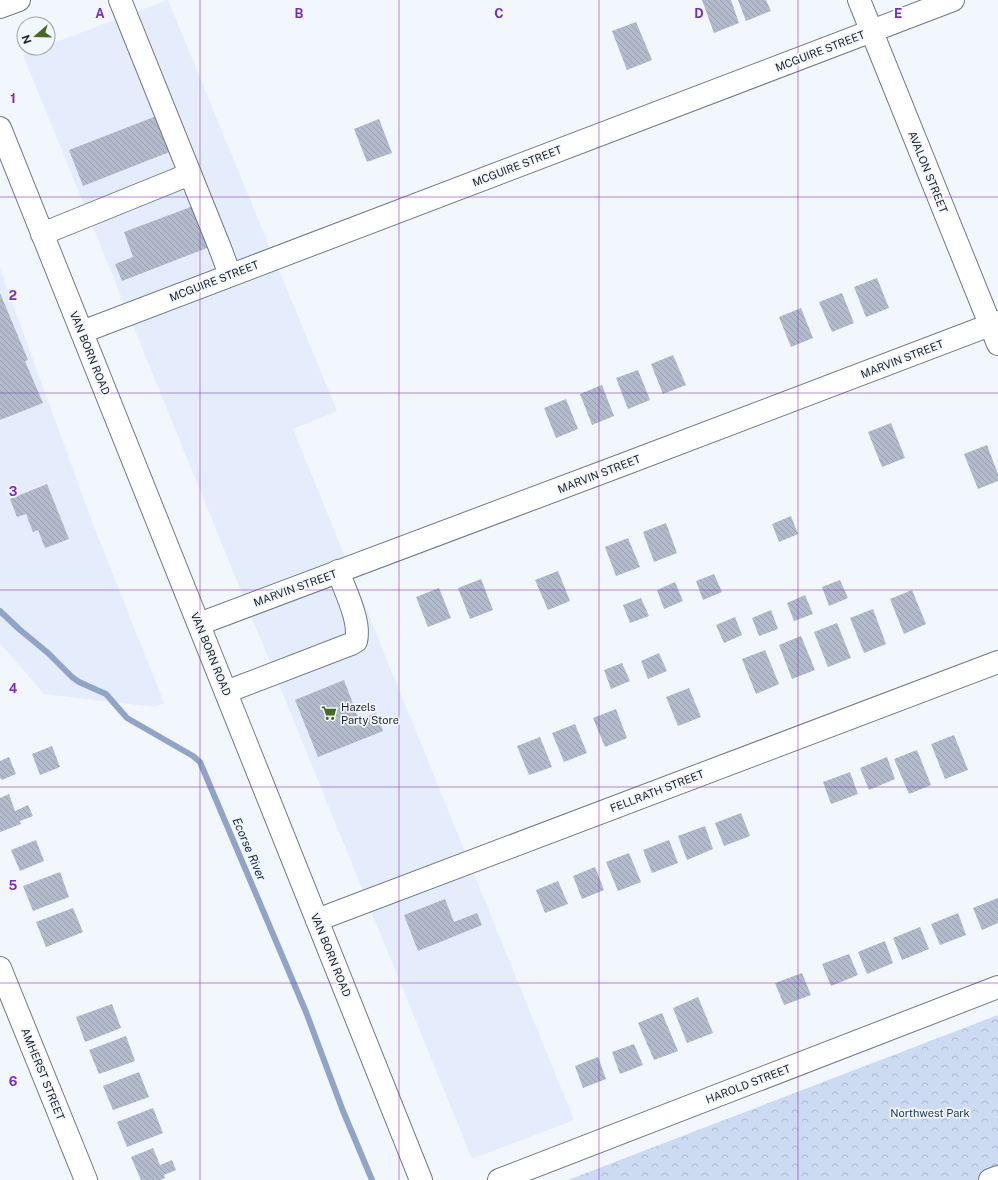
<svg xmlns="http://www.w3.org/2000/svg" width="998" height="1180" font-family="'Public Sans',sans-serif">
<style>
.built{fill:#e5edfc}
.park{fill:url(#park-crowns)}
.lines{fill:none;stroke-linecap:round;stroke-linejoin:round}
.stream{stroke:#90a4c7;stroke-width:6}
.building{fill:url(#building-back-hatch)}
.minor-casing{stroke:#717a8a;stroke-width:24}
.major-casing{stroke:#717a8a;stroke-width:24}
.minor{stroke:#fff;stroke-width:22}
.major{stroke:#fff;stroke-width:22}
.grid{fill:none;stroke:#7b2cbf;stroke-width:1;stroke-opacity:0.55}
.labels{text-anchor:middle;stroke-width:3.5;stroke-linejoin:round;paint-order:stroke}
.street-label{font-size:11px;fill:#1f2329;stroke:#f2f6fd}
.poi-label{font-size:11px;fill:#1f2329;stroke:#f2f6fd;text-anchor:start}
.park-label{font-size:11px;fill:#1f3765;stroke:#f2f6fd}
.water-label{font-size:12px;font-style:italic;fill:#112754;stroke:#f2f6fd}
.grid-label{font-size:13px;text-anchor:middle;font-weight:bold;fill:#7b2cbf;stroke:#f2f6fd;stroke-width:3.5;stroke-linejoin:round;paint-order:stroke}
</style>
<defs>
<pattern id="park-crowns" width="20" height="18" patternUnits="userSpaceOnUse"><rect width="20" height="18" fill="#ccdaf2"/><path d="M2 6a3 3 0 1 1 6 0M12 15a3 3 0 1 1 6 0" fill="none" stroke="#afbbd0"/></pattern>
<pattern id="building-back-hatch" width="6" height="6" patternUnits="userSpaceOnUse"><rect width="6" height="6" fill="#b2bbcc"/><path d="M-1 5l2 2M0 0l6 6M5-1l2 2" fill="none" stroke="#99a0af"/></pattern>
</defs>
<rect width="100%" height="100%" fill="#f2f6fd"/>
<g class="built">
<polygon points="168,0 337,411 293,429 574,1120 472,1159 23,55 41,48 48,48 48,45"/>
<polygon points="0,269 91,519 164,703 155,707 44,694 0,643"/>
</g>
<polygon class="park" points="998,1015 998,1180 568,1180"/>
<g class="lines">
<polyline class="stream" points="0,611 19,629 48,653 72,677 79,682 106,694 127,718 193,756 200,762 306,1012 343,1111 372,1180"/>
</g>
<g class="building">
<polygon points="702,0 731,0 739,23 714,33"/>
<polygon points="738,0 766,0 771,11 746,21"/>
<polygon points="636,22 652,60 627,70 612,31"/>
<polygon points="159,115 172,151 83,186 69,150"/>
<polygon points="379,119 392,153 367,162 354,129"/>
<polygon points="196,205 212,246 122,281 115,264 133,257 124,232"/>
<polygon points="877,278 889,308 866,317 854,287"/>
<polygon points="0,293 28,360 25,361 43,403 0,420"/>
<polygon points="842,293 854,323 832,332 819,302"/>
<polygon points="801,308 813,338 791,347 779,317"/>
<polygon points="673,355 686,385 663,394 651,364"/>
<polygon points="638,370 650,400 628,409 616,378"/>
<polygon points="602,385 614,416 592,425 580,394"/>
<polygon points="566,399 578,429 556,438 544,408"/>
<polygon points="891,423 905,458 882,467 868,432"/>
<polygon points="987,445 998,474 998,481 978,489 964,454"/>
<polygon points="47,484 69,539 45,548 38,530 33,532 26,514 17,517 10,499"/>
<polygon points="791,516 798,534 779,542 772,524"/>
<polygon points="666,523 677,553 654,562 643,532"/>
<polygon points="628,538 640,567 616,576 605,547"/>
<polygon points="558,571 570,601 548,610 535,580"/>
<polygon points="714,574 722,592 703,600 696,581"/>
<polygon points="481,579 493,610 470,619 458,588"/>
<polygon points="840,580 848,598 829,606 822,587"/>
<polygon points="675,582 683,601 664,609 657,590"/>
<polygon points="439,588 451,618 428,627 416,597"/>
<polygon points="912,590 926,624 904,634 890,599"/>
<polygon points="805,595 813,614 794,621 787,603"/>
<polygon points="641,598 649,616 630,623 623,605"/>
<polygon points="873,609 886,644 864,653 850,618"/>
<polygon points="771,610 778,629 759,636 752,618"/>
<polygon points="735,617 742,635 724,643 716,625"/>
<polygon points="837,623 851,658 828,667 814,632"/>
<polygon points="801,636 815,670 792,679 779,645"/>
<polygon points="765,650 779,684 756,694 742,659"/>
<polygon points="659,653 667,671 648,679 641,661"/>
<polygon points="622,663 630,681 611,689 604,670"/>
<polygon points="344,680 359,720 376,713 383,731 318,757 295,700"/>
<polygon points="689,688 701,717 678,726 666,697"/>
<polygon points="616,709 627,738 605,747 593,718"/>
<polygon points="575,724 587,753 564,762 552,733"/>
<polygon points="954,735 968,770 945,779 931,744"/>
<polygon points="540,737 552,767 529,775 517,746"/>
<polygon points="52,746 60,767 40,775 32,754"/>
<polygon points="917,750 931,785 909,794 894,759"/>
<polygon points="9,757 16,774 2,780 0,778 0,761"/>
<polygon points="887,757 895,779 869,790 860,768"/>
<polygon points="850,772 858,794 831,804 823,782"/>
<polygon points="9,794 15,811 28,805 33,816 20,821 21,824 0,832 0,798"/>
<polygon points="741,813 750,836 724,846 715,823"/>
<polygon points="705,826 713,849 687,860 678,836"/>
<polygon points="36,840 44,861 20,871 11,850"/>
<polygon points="669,840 678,863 652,873 643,850"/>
<polygon points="629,853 641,882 618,891 606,862"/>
<polygon points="595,867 604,890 582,899 573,876"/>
<polygon points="60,872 69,897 33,911 23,886"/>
<polygon points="558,881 568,904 545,913 536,890"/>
<polygon points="998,898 998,923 982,930 973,908"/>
<polygon points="445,899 454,922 477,913 482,925 418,951 404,915"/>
<polygon points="73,908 83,932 46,947 36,922"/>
<polygon points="958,913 966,935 940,945 931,924"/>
<polygon points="920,927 929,949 902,960 893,938"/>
<polygon points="885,941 893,963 867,974 858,952"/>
<polygon points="849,954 858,975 831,986 822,964"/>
<polygon points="802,973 811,995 784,1005 775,983"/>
<polygon points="698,997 713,1033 687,1043 673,1008"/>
<polygon points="112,1004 121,1028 85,1042 76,1017"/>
<polygon points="662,1013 678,1051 654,1060 638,1023"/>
<polygon points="126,1036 135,1061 99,1074 89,1050"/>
<polygon points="634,1044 643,1065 620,1074 612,1052"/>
<polygon points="598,1057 606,1079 583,1088 575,1066"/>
<polygon points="139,1072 149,1097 113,1110 103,1086"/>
<polygon points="153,1108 163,1133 127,1147 117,1122"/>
<polygon points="153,1148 160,1165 172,1160 176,1170 164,1175 165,1178 160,1180 141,1180 131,1157"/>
</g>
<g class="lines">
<g class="minor-casing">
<g id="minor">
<polyline points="120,0 220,248 230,275"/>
<polyline points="859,0 998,344"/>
<polyline points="0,7 19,0"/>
<polyline points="42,234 190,174"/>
<polyline points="82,332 953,0"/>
<polyline points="199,624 622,465 998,322"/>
<path d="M 226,692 L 351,644 L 356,641 C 361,621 345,591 338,571"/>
<polyline points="317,920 998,662"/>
<polyline points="0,968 86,1180"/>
<polyline points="499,1180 998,987"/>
<polyline points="990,1180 998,1177"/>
</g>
</g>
<g class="major-casing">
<polyline id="major" points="0,128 421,1180"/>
</g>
<use href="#minor" class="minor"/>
<use href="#major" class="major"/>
</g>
<path class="grid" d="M 200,0 L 200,1180M 399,0 L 399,1180M 599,0 L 599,1180M 798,0 L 798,1180M 0,197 L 998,197M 0,393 L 998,393M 0,590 L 998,590M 0,787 L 998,787M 0,983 L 998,983"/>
<defs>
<g id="supermarket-bare" transform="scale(1.2)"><path d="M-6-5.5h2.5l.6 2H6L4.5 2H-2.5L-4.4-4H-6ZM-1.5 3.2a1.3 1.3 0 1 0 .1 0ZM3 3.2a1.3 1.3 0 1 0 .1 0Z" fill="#476a23" stroke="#f2f6fd" stroke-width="2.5" paint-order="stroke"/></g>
</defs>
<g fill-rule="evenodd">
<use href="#supermarket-bare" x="329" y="713"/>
</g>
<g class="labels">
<g class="street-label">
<text transform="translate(820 51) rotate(-21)" y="4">MCGUIRE STREET</text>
<text transform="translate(517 166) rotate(-21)" y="4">MCGUIRE STREET</text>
<text transform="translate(928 172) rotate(68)" y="4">AVALON STREET</text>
<text transform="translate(214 281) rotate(-21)" y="4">MCGUIRE STREET</text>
<text transform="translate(90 353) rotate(68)" y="4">VAN BORN ROAD</text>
<text transform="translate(902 359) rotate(-21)" y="4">MARVIN STREET</text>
<text transform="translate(599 474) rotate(-21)" y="4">MARVIN STREET</text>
<text transform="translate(295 588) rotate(-20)" y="4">MARVIN STREET</text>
<text transform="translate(211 654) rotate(68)" y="4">VAN BORN ROAD</text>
<text transform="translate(657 791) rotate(-21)" y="4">FELLRATH STREET</text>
<text transform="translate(331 955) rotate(68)" y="4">VAN BORN ROAD</text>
<text transform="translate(43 1074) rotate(68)" y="4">AMHERST STREET</text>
<text transform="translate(748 1084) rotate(-21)" y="4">HAROLD STREET</text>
</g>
<g class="poi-label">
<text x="341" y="711">Hazels<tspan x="341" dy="13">Party Store</tspan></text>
</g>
<g class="park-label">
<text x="930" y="1117">Northwest Park</text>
</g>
<g class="water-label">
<text transform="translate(249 849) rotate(67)" y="4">Ecorse River</text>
</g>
</g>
<g class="grid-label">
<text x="100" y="18">A</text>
<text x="299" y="18">B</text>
<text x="499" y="18">C</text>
<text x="699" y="18">D</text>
<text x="898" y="18">E</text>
<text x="13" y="103">1</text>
<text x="13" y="300">2</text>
<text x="13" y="496">3</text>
<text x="13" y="693">4</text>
<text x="13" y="890">5</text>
<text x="13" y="1086">6</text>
</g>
<g transform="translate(36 36) rotate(250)"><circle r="19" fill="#f2f6fd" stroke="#9ea2a8"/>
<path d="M0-3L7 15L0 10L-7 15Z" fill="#476a23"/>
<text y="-6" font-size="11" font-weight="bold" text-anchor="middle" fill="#1f2329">N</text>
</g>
</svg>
